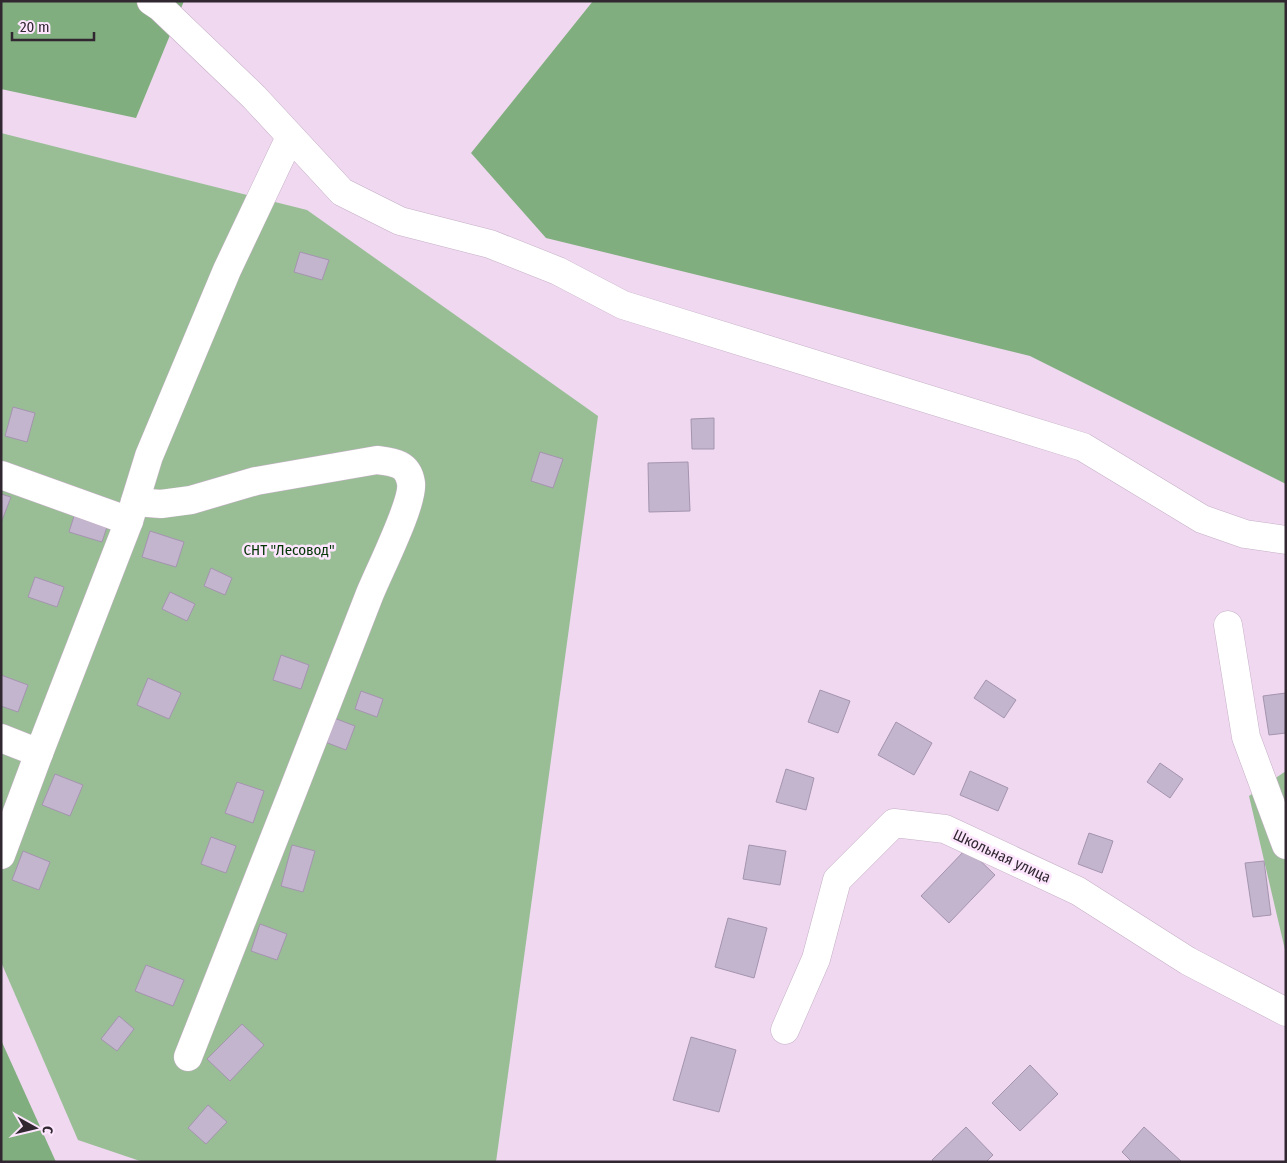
<svg xmlns="http://www.w3.org/2000/svg" width="1287" height="1163" font-family="'Fira Sans Condensed',sans-serif">
<style>
.green{fill:#99be96}
.forest{fill:#81ae7e}
.building{fill:#c4b5cf;stroke:#a494ae}
.lines{fill:none;stroke-linecap:round;stroke-linejoin:round}
.minor-casing{stroke:#c6b0c7;stroke-width:29}
.minor{stroke:#fff;stroke-width:28}
.labels{text-anchor:middle;stroke-width:5;stroke-linejoin:round;paint-order:stroke}
.park-label{font-size:15px;fill:#043606;stroke:#fce5fd}
.street-label{font-size:15px;fill:#302730;stroke:#fce5fd}
</style>
<rect width="100%" height="100%" fill="#efd8f0"/>
<g class="green">
<polygon points="1,133 307,210 598,416 496,1162 143,1162 78,1140 1,962"/>
<polygon points="1286,771 1286,954 1249,796"/>
</g>
<g class="forest">
<polygon points="1,1 184,1 136,118 1,89"/>
<polygon points="593,1 1286,1 1286,484 1030,356 546,238 471,153"/>
<polygon points="1,1040 56,1162 1,1162"/>
</g>
<g class="building">
<polygon points="300,252 329,260 322,280 294,272"/>
<polygon points="13,407 35,413 27,442 5,436"/>
<polygon points="714,418 714,449 692,449 691,419"/>
<polygon points="540,452 563,459 553,488 531,481"/>
<polygon points="688,462 690,511 649,512 648,463"/>
<polygon points="1,494 11,497 1,523"/>
<polygon points="75,513 108,524 102,542 69,532"/>
<polygon points="150,531 184,542 176,567 142,557"/>
<polygon points="211,568 232,578 225,595 204,586"/>
<polygon points="35,577 64,587 57,607 28,597"/>
<polygon points="170,592 195,604 187,621 162,609"/>
<polygon points="281,655 309,665 301,689 273,680"/>
<polygon points="1,675 28,685 18,712 1,706"/>
<polygon points="148,678 181,693 169,719 137,705"/>
<polygon points="986,680 1016,700 1004,718 974,698"/>
<polygon points="820,690 850,701 838,733 808,722"/>
<polygon points="361,691 383,699 377,717 355,709"/>
<polygon points="1286,693 1286,733 1269,735 1263,696"/>
<polygon points="334,718 355,726 346,750 325,742"/>
<polygon points="896,722 932,743 914,775 878,755"/>
<polygon points="1160,763 1183,779 1170,798 1147,782"/>
<polygon points="786,769 814,778 806,810 776,802"/>
<polygon points="970,771 1008,788 998,811 960,795"/>
<polygon points="55,774 83,785 70,816 42,805"/>
<polygon points="237,782 264,791 253,823 225,813"/>
<polygon points="1089,833 1113,841 1102,873 1078,864"/>
<polygon points="211,837 236,846 226,873 201,864"/>
<polygon points="292,845 315,851 303,892 281,886"/>
<polygon points="749,845 786,851 780,885 743,879"/>
<polygon points="967,848 995,875 949,923 921,896"/>
<polygon points="23,851 50,862 39,890 12,880"/>
<polygon points="1264,861 1271,915 1253,917 1245,863"/>
<polygon points="728,918 767,928 754,978 715,967"/>
<polygon points="260,924 287,934 277,960 251,951"/>
<polygon points="146,965 184,980 173,1006 135,991"/>
<polygon points="119,1016 134,1029 117,1051 101,1039"/>
<polygon points="242,1024 264,1045 230,1081 207,1059"/>
<polygon points="691,1037 736,1050 719,1112 673,1100"/>
<polygon points="1030,1065 1058,1094 1020,1131 992,1103"/>
<polygon points="208,1105 227,1122 206,1144 188,1128"/>
<polygon points="966,1127 993,1155 986,1162 934,1162 932,1160"/>
<polygon points="1144,1127 1182,1162 1132,1162 1122,1152"/>
</g>
<g class="lines">
<g class="minor-casing">
<g id="minor">
<polyline points="151,1 160,7 254,97 342,192 400,221 490,244 558,271 623,305 1083,447 1202,519 1245,534 1286,540"/>
<polyline points="1,475 129,521"/>
<path d="M 135,502 L 161,504 L 191,500 L 256,481 L 377,460 C 393,462 408,463 411,483 C 414,503 378,573 369,596 C 309,750 249,903 188,1057"/>
<polyline points="1228,625 1246,737 1286,845"/>
<polyline points="1,738 39,753"/>
<polyline points="1,855 39,753 129,521 149,456 227,270 290,137"/>
<polyline points="785,1030 816,959 837,880 894,823 945,829 1078,891 1188,961 1286,1012"/>
</g>
</g>
<use href="#minor" class="minor"/>
</g>
<g class="labels">
<g class="park-label">
<text x="289" y="555">СНТ "Лесовод"</text>
</g>
<g class="street-label">
<text transform="translate(1002 856) rotate(25)" y="5">Школьная улица</text>
</g>
</g>
<rect width="1287" height="1163" fill="none" stroke="#302730" stroke-width="5"/>
<g transform="translate(35 1128) rotate(98)" stroke="#fce5fd" stroke-width="4" paint-order="stroke">
<path d="M0-4L9 19L0 12L-9 19Z" fill="#302730"/>
<text y="-8" font-size="14" font-weight="bold" text-anchor="middle" fill="#302730">С</text>
</g>
<path d="M12 32v8h82v-8" fill="none" stroke="#302730" stroke-width="2.5"/>
<text x="20" y="32" font-size="15" fill="#302730" stroke="#fce5fd" stroke-width="4" paint-order="stroke">20 m</text>
</svg>
